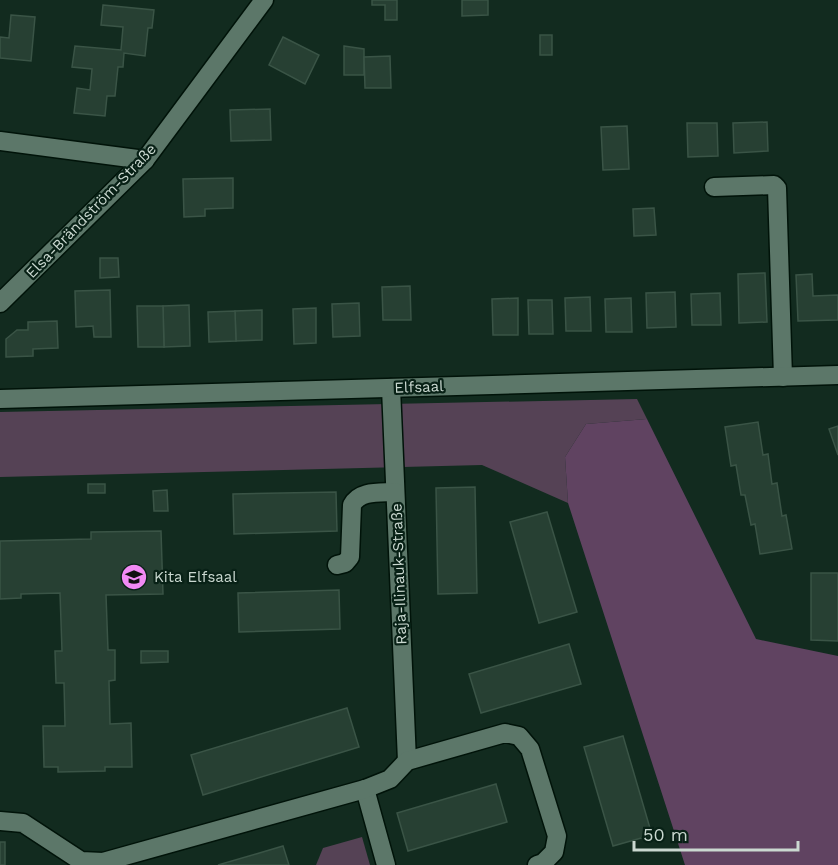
<svg xmlns="http://www.w3.org/2000/svg" width="838" height="865" font-family="'Work Sans',sans-serif">
<style>
.green{fill:#554255}
.forest{fill:#604361}
.building{fill:#274033;stroke:#3a5446;stroke-width:1.5}
.lines{fill:none;stroke-linecap:round;stroke-linejoin:round}
.minor-casing{stroke:#001309;stroke-width:21}
.minor{stroke:#5c7769;stroke-width:18}
.labels{text-anchor:middle;stroke-width:4.5;stroke-linejoin:round;paint-order:stroke}
.street-label{font-size:15px;fill:#cad8d0;stroke:#082116}
.poi-label{font-size:15px;fill:#cad8d0;stroke:#082116;text-anchor:start}
</style>
<rect width="100%" height="100%" fill="#122b1f"/>
<g class="green">
<polygon points="637,399 647,419 586,424 565,457 568,503 482,465 0,477 0,412"/>
<polygon points="362,837 370,865 316,865 323,848"/>
</g>
<polygon class="forest" points="647,419 756,639 838,656 838,865 685,865 568,503 565,457 586,424"/>
<g class="building">
<polygon points="372,0 397,0 397,20 385,20 385,5 372,5"/>
<polygon points="462,0 488,0 488,15 462,16"/>
<polygon points="103,5 154,10 152,28 148,28 145,56 124,53 123,67 118,67 115,96 107,96 105,116 74,113 77,88 90,90 92,69 72,67 75,46 121,50 123,27 101,25"/>
<polygon points="11,15 35,17 31,61 0,58 0,37 9,38"/>
<rect x="540" y="35" width="12" height="20"/>
<polygon points="283,37 319,55 305,84 269,65"/>
<polygon points="344,46 364,49 364,75 344,75"/>
<polygon points="390,56 391,88 365,88 364,57"/>
<polygon points="270,109 271,140 231,141 230,110"/>
<polygon points="767,122 768,151 734,153 733,123"/>
<polygon points="687,123 717,123 718,156 688,157"/>
<polygon points="627,126 629,169 603,170 601,127"/>
<polygon points="233,178 233,208 205,209 205,216 184,217 183,179"/>
<polygon points="654,208 656,235 634,236 633,209"/>
<polygon points="100,258 118,258 119,277 100,278"/>
<polygon points="765,273 767,322 739,323 738,274"/>
<polygon points="812,274 813,296 838,295 838,320 798,321 796,275"/>
<polygon points="410,286 411,320 383,320 382,287"/>
<polygon points="110,290 111,337 94,337 93,326 76,327 75,291"/>
<polygon points="675,292 676,327 647,328 646,293"/>
<polygon points="720,293 721,325 692,325 691,294"/>
<polygon points="590,297 591,331 566,331 565,298"/>
<polygon points="518,298 518,335 493,335 492,299"/>
<polygon points="631,298 632,332 606,332 605,299"/>
<polygon points="528,300 552,300 553,334 529,334"/>
<polygon points="359,303 360,336 333,337 332,304"/>
<polygon points="189,305 190,346 164,347 163,306"/>
<polygon points="137,306 163,306 164,347 138,347"/>
<polygon points="316,308 316,343 294,344 293,309"/>
<polygon points="262,310 262,340 236,341 235,311"/>
<polygon points="235,311 236,341 209,342 208,312"/>
<polygon points="57,321 58,348 33,349 33,356 6,357 6,339 17,330 28,330 28,322"/>
<polygon points="758,422 763,455 768,454 772,484 777,483 782,516 786,515 792,549 760,554 755,524 751,525 745,495 741,495 736,465 731,466 725,427"/>
<polygon points="838,426 838,455 829,429"/>
<rect x="88" y="484" width="17" height="9"/>
<polygon points="475,487 477,593 438,594 436,488"/>
<polygon points="167,490 168,511 154,511 153,491"/>
<polygon points="336,492 337,531 234,534 233,494"/>
<polygon points="547,512 577,612 539,623 510,522"/>
<polygon points="161,531 163,594 106,595 108,650 115,650 115,680 109,681 110,724 131,723 132,767 105,767 105,771 58,772 58,767 44,767 43,726 65,726 64,683 56,683 55,651 62,651 60,593 21,594 21,598 0,599 0,541 91,539 91,532"/>
<polygon points="811,573 838,573 838,641 811,640"/>
<polygon points="339,590 340,629 239,632 238,593"/>
<polygon points="569,644 581,684 481,713 469,674"/>
<polygon points="141,651 168,651 168,662 141,663"/>
<polygon points="347,708 359,747 203,795 191,755"/>
<polygon points="623,736 652,835 613,846 584,747"/>
<polygon points="496,784 507,822 408,851 397,813"/>
<rect x="0" y="842" width="5" height="23"/>
<polygon points="283,846 289,865 218,865 256,854"/>
</g>
<g class="lines">
<g class="minor-casing">
<g id="minor">
<polyline points="0,141 145,160"/>
<polyline points="714,187 774,185 777,188 783,377"/>
<polyline points="0,303 145,160 264,0"/>
<polyline points="391,388 407,761"/>
<polyline points="0,399 838,375"/>
<path d="M 337,565 L 345,563 L 350,557 L 352,505 C 360,490 380,493 395,492"/>
<polyline points="365,789 386,865"/>
<polyline points="0,821 23,823 81,861 103,862 365,789 390,779 407,761 505,733 519,736 530,749 557,836 554,852 543,863 537,865"/>
</g>
</g>
<use href="#minor" class="minor"/>
</g>
<defs>
<g id="school-disc" transform="scale(1.35)"><circle r="9.5" fill="#f18af4" stroke="#082116"/><path d="M0-5L7-2L0 1L-7-2ZM-4 1L0 2.5L4 1V4Q0 6-4 4Z" fill="#111"/></g>
</defs>
<g fill-rule="evenodd">
<use href="#school-disc" x="134" y="577"/>
</g>
<g class="labels">
<g class="street-label">
<text transform="translate(91 211) rotate(-46)" y="5">Elsa-Brändström-Straße</text>
<text transform="translate(419 387) rotate(-2)" y="5">Elfsaal</text>
<text transform="translate(399 574) rotate(-92)" y="5">Raja-Ilinauk-Straße</text>
</g>
<g class="poi-label">
<text x="154" y="582">Kita Elfsaal</text>
</g>
</g>
<path d="M634 841v9h164v-9" fill="none" stroke="#cad8d0" stroke-width="3"/>
<text x="643" y="841" font-size="18" fill="#cad8d0" stroke="#082116" stroke-width="4.5" paint-order="stroke">50 m</text>
</svg>
